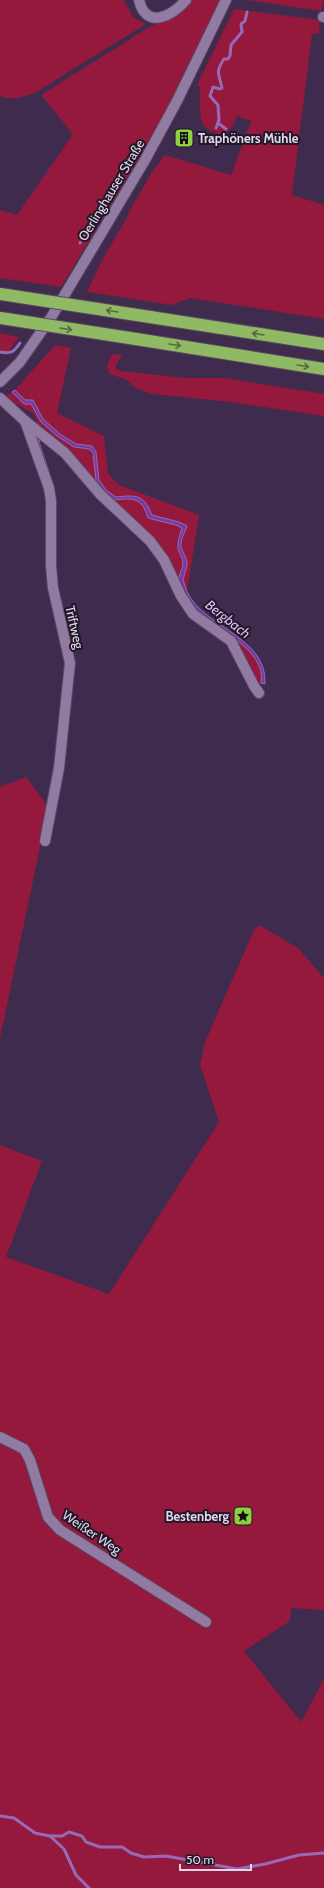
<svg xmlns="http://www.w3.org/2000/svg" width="324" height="1888" font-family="Cabin,sans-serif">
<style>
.green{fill:#95183d}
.water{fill:#783b9e;stroke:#986ab5}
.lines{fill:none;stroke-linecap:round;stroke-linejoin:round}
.stream{stroke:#986ab5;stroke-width:3}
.minor-casing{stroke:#5a4966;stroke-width:12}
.secondary-casing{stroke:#5a4966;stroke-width:12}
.motorway-casing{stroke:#5a4966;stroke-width:14}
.minor{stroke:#917ba2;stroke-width:10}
.secondary{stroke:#917ba2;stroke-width:10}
.motorway{stroke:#8fb963;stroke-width:12}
.motorway-bridge-casing{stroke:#5a4966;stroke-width:14;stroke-linecap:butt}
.motorway-bridge{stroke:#8fb963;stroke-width:12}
.oneway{stroke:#586845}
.labels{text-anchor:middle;stroke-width:4;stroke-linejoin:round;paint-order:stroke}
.poi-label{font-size:13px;font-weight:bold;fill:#e2d6ec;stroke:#211827;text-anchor:start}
.street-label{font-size:13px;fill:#e2d6ec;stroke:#211827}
.water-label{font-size:14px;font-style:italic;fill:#dabdf0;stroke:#211827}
</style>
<rect width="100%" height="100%" fill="#3f2b4d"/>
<g class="green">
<path d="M 0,0 L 124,0 L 133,17 L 146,24 L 36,92 C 24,97 13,101 0,96 Z"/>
<polygon points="191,0 221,0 155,132 61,287 0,278 0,210 17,215 73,134 41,95 151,26 173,17"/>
<polygon points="247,0 324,0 321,11"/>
<path d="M 234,9 L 320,20 L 319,34 L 312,34 L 292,195 L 324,205 L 324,319 L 190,298 L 172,305 L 87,292 L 101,262 L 125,221 L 131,208 L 152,172 L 165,155 L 231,175 L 251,121 L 237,116 C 233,127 226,140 213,132 C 210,130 205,128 203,124 C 199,117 200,96 200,87 L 197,85 Z"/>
<polygon points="0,333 19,337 8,352 0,351"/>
<path d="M 55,345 L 71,348 L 57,413 L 104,436 L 108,474 L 119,485 L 199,515 L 187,592 L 183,581 L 187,562 L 181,545 L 187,526 L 179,522 L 152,515 C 144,494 135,495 116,497 L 106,490 L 99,480 L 96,452 L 92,446 L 76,444 L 60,434 L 43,419 L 33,400 L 25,400 L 15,390 Z"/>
<polygon points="112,354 122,355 116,365 116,369 122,371 185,378 224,378 324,394 324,416 230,402 153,394 137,389 125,379 109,374 107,365"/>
<path d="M 12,392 L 24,404 L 31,404 L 41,422 L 57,436 L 74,447 L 89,449 C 97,457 93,469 96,479 C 98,489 106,495 114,500 C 134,498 142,497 148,518 L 176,525 L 182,528 C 181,534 177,543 178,549 C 179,553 183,558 183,563 C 183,569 178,575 179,581 C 185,624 268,639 261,683 L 259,685 L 233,640 L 197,613 L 185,599 L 168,561 L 157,545 L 103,493 L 66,452 L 39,427 L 34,414 L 8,399 L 7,395 Z"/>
<polygon points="26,777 50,809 46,827 41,843 0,1038 0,787"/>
<polygon points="259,925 298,948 324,978 324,1610 291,1608 290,1621 244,1651 301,1722 324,1679 324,1888 0,1888 0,1145 42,1161 6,1257 109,1294 219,1122 200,1065 205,1042 254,930"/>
</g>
<path class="water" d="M 15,390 L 25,400 L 33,400 L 43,419 L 60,434 L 76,444 L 92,446 L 96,452 L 99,480 L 106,490 L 116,497 C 136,495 144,494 152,515 L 179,522 L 187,526 C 185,532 180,541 181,547 C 183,552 186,557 187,562 C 188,568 182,576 184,583 C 194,627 268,633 265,684 L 261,683 C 268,639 185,624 179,581 C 178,575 183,569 183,563 C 183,558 179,553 178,549 C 177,543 180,534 182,528 L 176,525 L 148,518 C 142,497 133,498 114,500 L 103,493 L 96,480 L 93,453 L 89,449 L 74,447 L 57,436 L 41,422 L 31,404 L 24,404 L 12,392 Z"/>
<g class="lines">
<g class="stream">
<polyline points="218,123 226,129"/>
<path d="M 216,128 L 219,120 L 218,105 L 210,96 L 213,87 L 220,89 L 222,88 C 219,74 215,72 224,59 L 228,59 L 230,56 L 231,45 L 242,32 L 241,24 L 245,21 L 247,12"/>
<polyline points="80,243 93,223"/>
<path d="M 0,352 C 11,354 14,352 20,343"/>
<polyline points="39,437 38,442 51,481"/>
<polyline points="0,1816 14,1818 35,1833 50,1836 62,1836 69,1832 82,1836 86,1842 100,1847 122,1847 131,1853 144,1857 166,1856 237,1869 265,1864 299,1855 324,1853"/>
<polyline points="50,1836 64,1849 76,1875 89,1888"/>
</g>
<g class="minor-casing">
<g id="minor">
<path d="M 139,0 C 146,31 173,15 186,0"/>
<polyline points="323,17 324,17"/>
<polyline points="0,398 25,421 49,488 51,501 51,566 53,588 70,663 59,768 45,841"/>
<polyline points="25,421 65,453 100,494 150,541 164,560 181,596 193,614 231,641 254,686 259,693"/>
<polyline points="0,1437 24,1449 30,1460 48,1517 60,1530 206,1622"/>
</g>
</g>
<g class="secondary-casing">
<polyline id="secondary" points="0,382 20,362 52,316 145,160 177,101 226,0"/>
</g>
<g class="motorway-casing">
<g id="motorway">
<polyline points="150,317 324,344"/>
<polyline points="136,339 324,369"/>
</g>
</g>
<use href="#minor" class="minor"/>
<use href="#secondary" class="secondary"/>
<use href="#motorway" class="motorway"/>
<g class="motorway-bridge-casing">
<g id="motorway-bridge">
<polyline points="0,294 150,317"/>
<polyline points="0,318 136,339"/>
</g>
</g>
<use href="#motorway-bridge" class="motorway-bridge"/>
</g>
<defs><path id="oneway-shaft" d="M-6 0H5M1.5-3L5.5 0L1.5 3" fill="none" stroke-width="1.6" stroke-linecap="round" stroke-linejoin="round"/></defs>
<g class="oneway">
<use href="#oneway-shaft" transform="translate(112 311) rotate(-171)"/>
<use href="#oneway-shaft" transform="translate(66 329) rotate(9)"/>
<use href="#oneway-shaft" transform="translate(258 334) rotate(-171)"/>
<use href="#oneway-shaft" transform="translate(175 345) rotate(9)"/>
<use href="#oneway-shaft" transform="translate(303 366) rotate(9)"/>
</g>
<defs>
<g id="building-square" transform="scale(1)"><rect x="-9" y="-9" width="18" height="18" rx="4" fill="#8fcd41" stroke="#211827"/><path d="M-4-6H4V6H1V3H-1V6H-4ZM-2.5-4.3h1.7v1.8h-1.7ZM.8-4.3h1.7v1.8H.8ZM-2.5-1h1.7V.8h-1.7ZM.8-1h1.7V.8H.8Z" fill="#111"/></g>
<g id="sight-square" transform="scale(1)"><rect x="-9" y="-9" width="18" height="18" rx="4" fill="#8fcd41" stroke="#211827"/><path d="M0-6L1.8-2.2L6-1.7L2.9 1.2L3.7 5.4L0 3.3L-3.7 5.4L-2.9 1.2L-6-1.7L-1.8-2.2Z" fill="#111"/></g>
</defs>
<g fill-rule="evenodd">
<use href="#building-square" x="184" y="138"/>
<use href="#sight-square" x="243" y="1516"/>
</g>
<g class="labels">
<g class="poi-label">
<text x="198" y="143">Traphöners Mühle</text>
<text x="229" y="1521" text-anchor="end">Bestenberg</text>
</g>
<g class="street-label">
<text transform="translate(111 190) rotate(-59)" y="5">Oerlinghauser Straße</text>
<text transform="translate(75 627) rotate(77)" y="5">Triftweg</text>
<text transform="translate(92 1532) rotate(34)" y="5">Weißer Weg</text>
</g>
<g class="water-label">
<text transform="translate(228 619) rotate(38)" y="5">Bergbach</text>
</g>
</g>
<path d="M180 1864v6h71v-6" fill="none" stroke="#e2d6ec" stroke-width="2"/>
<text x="186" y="1864" font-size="12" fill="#e2d6ec" stroke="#211827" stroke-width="3" paint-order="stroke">50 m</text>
</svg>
